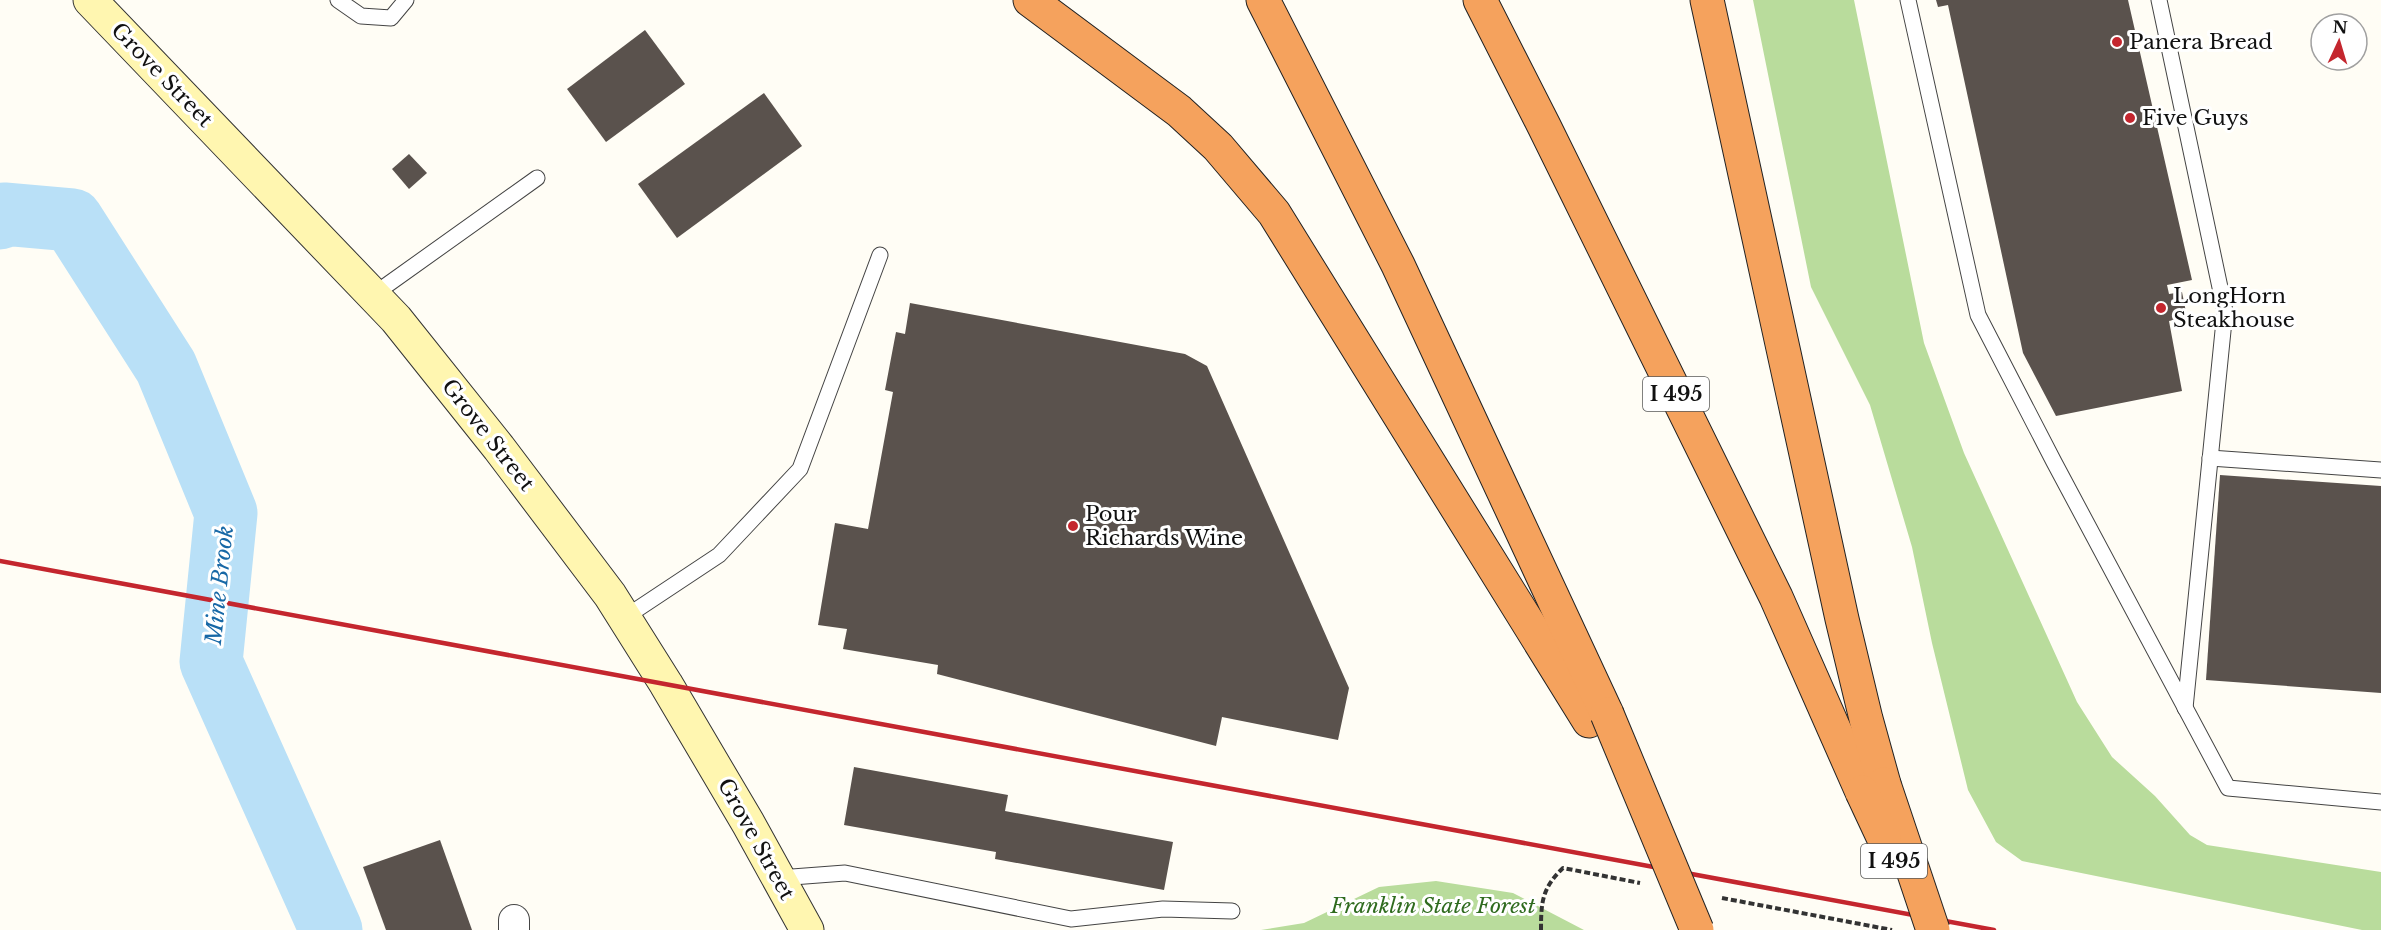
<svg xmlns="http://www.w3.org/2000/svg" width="2381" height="930" font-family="'Libre Baskerville',serif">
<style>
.forest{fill:#b9dc9c}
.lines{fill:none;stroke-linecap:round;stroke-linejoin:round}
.river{stroke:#b9e0f7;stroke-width:63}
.building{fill:#5a524d}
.service-casing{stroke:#444;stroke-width:17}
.minor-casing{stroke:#444;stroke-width:32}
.secondary-casing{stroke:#333;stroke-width:35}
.motorway-casing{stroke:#222;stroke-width:35}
.path{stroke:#333;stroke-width:4;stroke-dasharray:6 3;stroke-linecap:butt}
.service{stroke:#fff;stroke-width:15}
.minor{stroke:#fff;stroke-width:30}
.secondary{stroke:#fff6b0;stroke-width:33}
.motorway{stroke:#f5a25d;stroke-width:33}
.rail{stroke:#c4262e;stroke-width:4.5}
.motorway-bridge-casing{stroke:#222;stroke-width:35;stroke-linecap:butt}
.motorway-bridge{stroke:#f5a25d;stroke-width:33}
.poi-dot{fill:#c4262e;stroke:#fff;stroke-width:2}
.labels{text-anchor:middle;stroke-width:6;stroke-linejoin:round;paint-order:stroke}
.shield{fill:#fff;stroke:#585858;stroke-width:1.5}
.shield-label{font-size:20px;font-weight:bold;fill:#111}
.poi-label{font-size:21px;fill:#111;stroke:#fff;text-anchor:start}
.street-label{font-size:21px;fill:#111;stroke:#fff}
.park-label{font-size:21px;font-style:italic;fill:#2f6b1f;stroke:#fff}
.water-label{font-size:22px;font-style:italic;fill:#1768a6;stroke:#fff}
</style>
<rect width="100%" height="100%" fill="#fffdf5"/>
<g class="forest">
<polygon points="1753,0 1854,0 1924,343 1964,453 2077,702 2112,757 2155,796 2190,835 2207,845 2381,872 2381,930 2362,930 2022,861 1996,842 1968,790 1932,643 1912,547 1870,405 1811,287"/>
<polygon points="1436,881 1513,893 1584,930 1261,930 1304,923 1379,887"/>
</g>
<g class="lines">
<polyline class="river" points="0,218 4,214 72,220 166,367 226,513 211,662 331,930"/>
</g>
<g class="building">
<polygon points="1936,0 2128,0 2192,280 2167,285 2169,294 2182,292 2187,317 2169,321 2182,391 2056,416 2023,353 1948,5 1938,7"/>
<polygon points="645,30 685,84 606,142 567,89"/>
<polygon points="764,93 802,146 677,238 638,184"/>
<polygon points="409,154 427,173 409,189 392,169"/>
<polygon points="910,303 1185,354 1207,366 1349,688 1338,740 1222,717 1216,746 937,674 938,665 843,649 847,629 818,625 835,523 868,529 893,392 885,390 896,332 905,334"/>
<polygon points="2220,475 2381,486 2381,693 2206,680"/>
<polygon points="854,767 1008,795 1005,811 1173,842 1164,890 995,859 996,852 844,825"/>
<polygon points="440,840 472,930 386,930 363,867"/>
</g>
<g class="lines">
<g class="service-casing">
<g id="service">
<polyline points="338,0 361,16 391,18 406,0"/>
<polyline points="1908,0 1978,315 2054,462 2228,788 2381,802"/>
<polyline points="2159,0 2225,311 2185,708"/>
<polyline points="373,295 537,178"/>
<polyline points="2210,458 2381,470"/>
<polyline points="624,618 719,555 800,469 880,255"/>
<polyline points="779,878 845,873 1071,919 1163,909 1232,911"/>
</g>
</g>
<g class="minor-casing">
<polyline id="minor" points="514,920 514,930"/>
</g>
<g class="secondary-casing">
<polyline id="secondary" points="90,0 396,319 499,448 610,595 666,684 748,823 807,930"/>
</g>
<g class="motorway-casing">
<g id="motorway">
<polyline points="1030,0 1179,111 1218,147 1274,213 1589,721"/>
<polyline points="1263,0 1398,265 1607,714"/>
<polyline points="1480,0 1544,126 1776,597 1862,792"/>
<polyline points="1707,0 1842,619 1866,719 1884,784"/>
</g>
</g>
<g class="path">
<polyline points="1722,898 1892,930"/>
<path d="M 1541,930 C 1541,902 1542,888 1563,868 L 1640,883"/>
</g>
<use href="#service" class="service"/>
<use href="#minor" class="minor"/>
<use href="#secondary" class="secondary"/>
<use href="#motorway" class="motorway"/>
<polyline class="rail" points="0,561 1994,930"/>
<g class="motorway-bridge-casing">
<g id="motorway-bridge">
<polyline points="1607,714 1697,930"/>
<polyline points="1884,784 1933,930"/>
<polyline points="1862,792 1884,839"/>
</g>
</g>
<use href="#motorway-bridge" class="motorway-bridge"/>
</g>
<g class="poi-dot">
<circle cx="2117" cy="42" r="6"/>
<circle cx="2130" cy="118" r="6"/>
<circle cx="2161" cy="308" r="6"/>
<circle cx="1073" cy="526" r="6"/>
</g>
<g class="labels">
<g class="shield">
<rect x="1643" y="377" width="66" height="34" rx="4.5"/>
<rect x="1861" y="844" width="66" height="34" rx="4.5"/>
</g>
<g class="shield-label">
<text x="1676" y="401">I 495</text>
<text x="1894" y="868">I 495</text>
</g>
<g class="poi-label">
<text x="2129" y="49">Panera Bread</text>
<text x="2142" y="125">Five Guys</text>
<text x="2173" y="303">LongHorn<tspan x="2173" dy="24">Steakhouse</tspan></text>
<text x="1085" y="521">Pour<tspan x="1085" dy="24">Richards Wine</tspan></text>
</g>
<g class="street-label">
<text transform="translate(162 75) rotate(46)" y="7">Grove Street</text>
<text transform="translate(488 435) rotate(52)" y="7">Grove Street</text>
<text transform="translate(756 839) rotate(61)" y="7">Grove Street</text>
</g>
<g class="park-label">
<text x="1433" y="913">Franklin State Forest</text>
</g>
<g class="water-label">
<text transform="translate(219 585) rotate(-84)" y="8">Mine Brook</text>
</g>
</g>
<g transform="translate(2339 42) rotate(4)"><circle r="28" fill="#ffffff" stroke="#a0a0a0" stroke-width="1.5"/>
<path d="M0-4.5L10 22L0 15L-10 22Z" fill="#c4262e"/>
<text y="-9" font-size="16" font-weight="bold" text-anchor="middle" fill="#111111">N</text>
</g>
</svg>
